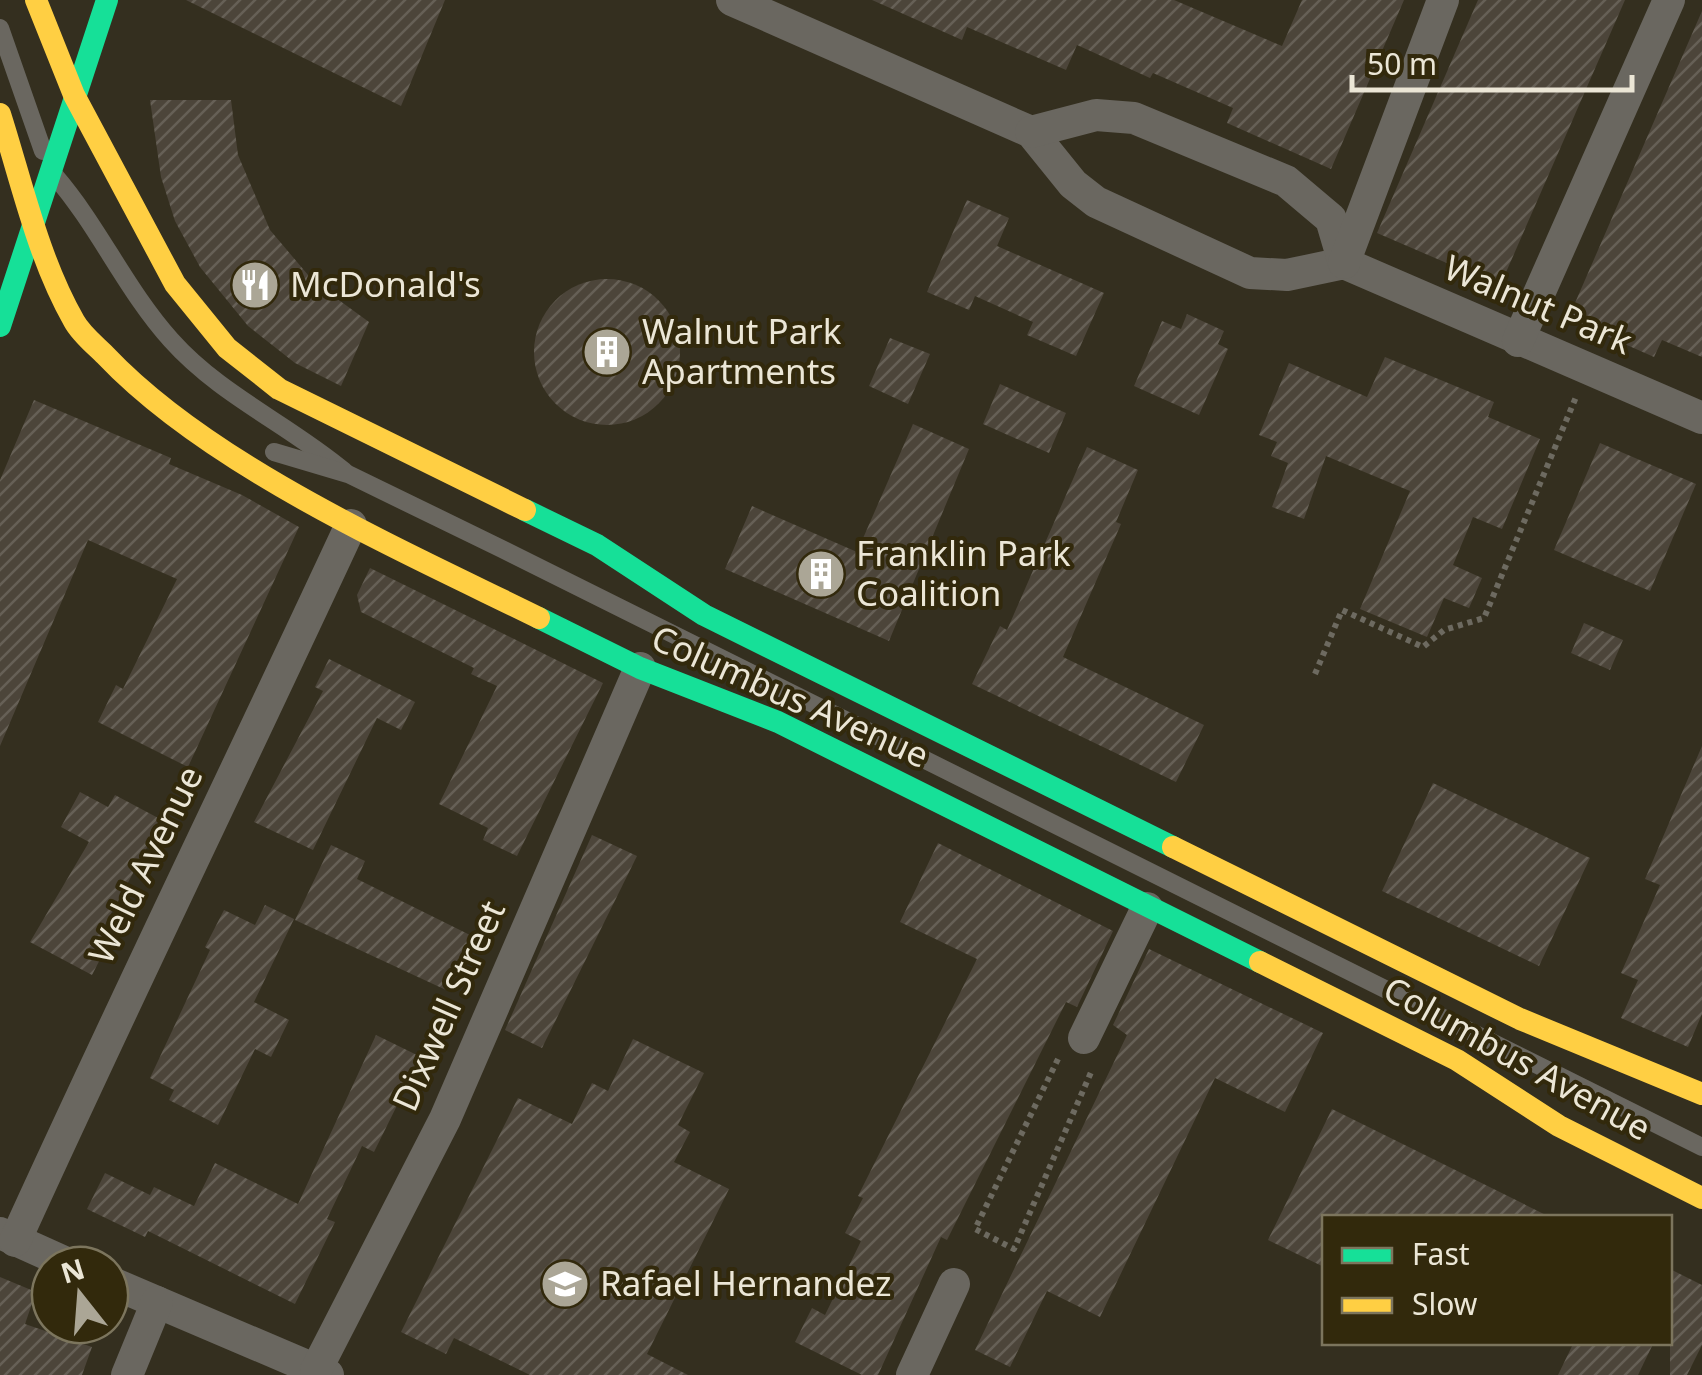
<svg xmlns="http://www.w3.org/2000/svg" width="1702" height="1375" font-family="'Noto Sans',sans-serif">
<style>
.building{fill:url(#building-hatch)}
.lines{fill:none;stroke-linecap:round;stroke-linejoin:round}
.path{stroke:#6d6a60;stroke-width:6;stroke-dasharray:5 5;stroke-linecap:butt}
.lane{stroke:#6a6760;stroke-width:18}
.street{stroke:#6a6760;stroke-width:32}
.fast{stroke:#16e098;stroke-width:22}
.slow{stroke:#ffcf43;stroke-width:22}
.labels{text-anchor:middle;stroke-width:8;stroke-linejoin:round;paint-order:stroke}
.poi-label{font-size:35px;fill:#ebe6d6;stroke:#32290c;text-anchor:start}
.street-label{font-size:35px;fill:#ebe6d6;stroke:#32290c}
</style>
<defs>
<pattern id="building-hatch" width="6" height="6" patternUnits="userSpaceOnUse" patternTransform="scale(2.5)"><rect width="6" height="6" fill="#4c453a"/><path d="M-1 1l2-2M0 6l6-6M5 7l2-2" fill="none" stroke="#666056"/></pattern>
</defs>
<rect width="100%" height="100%" fill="#342f1f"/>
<g class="building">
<polygon points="186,0 445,0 401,106"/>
<polygon points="872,0 1174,0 1282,46 1302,0 1404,0 1331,169 1227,123 1233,108 1153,73 1150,78 1077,45 1066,70 967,27 962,40"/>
<polygon points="1478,0 1625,0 1500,286 1377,233"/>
<polygon points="1702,11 1702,357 1662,340 1654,357 1568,319"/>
<polygon points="150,100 231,100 238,155 270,230 314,282 369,322 341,386 295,363 248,326 200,267 175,221 161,177"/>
<polygon points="967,200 1009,218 997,246 1104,293 1076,356 1027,335 1033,322 975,296 969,310 927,292"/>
<circle cx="607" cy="352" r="73"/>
<polygon points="1187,314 1224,331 1218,344 1228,349 1199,415 1134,386 1162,321 1181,329"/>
<polygon points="890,338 930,354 908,404 869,386"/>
<polygon points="1385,357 1494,402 1488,417 1540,439 1502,529 1473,517 1453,565 1482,578 1469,608 1444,598 1427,637 1360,609 1410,491 1326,456 1304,519 1272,507 1288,463 1271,456 1277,442 1259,435 1289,363 1367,397"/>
<polygon points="1000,384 1066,413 1049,453 983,424"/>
<polygon points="34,400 171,458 169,464 242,495 299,527 188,767 98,722 116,685 123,689 177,579 88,540 0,746 0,480"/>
<polygon points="913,424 969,449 889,641 725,569 752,506 857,552"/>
<polygon points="1600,443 1696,484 1650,591 1554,550"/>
<polygon points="1087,447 1138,470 1116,522 1121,524 1063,657 1204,725 1176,782 972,684 1000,626 1007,630"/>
<polygon points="370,568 603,683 517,856 483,840 488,828 439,804 497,686 471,674 474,668 361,612 357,595"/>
<polygon points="1584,623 1623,640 1610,670 1571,653"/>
<polygon points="329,659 415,702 401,730 377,718 313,850 254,822 323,691 315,687"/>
<polygon points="1702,746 1702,1014 1688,1047 1621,1018 1638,980 1621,973 1660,885 1645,879"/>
<polygon points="1433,783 1590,858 1539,966 1382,891"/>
<polygon points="80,792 108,807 115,795 162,820 100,934 110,940 92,975 30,942 89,842 61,827"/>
<polygon points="592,835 637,856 542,1048 505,1030"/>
<polygon points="938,843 1113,931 1077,1007 1066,1002 947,1240 941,1237 878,1375 862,1375 795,1342 812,1308 825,1315 861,1241 845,1233 863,1198 858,1196 977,959 900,922"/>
<polygon points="331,845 365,861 357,879 472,936 446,990 295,920"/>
<polygon points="265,905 294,919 254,1002 289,1020 271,1057 255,1049 218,1125 169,1100 174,1090 150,1078 210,950 205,947 224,910 255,925"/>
<polygon points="1149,949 1323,1033 1285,1112 1215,1078 1100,1317 1047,1291 1010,1367 975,1350 1127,1035 1113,1025"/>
<polygon points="376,1035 421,1057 374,1152 362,1146 327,1219 335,1222 295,1304 148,1231 145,1237 87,1209 105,1173 150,1195 154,1187 194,1206 215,1163 298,1204"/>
<polygon points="633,1039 704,1073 678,1125 690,1132 674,1162 729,1189 647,1354 688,1375 530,1375 454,1338 446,1354 401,1332 518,1098 572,1124 592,1083 608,1091"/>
<polygon points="1332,1109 1552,1218 1324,1218 1324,1267 1268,1240"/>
<polygon points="1670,1269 1702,1285 1702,1345 1687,1375 1670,1375"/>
<polygon points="0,1277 36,1292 25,1324 92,1347 82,1375 0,1375"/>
<polygon points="1574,1342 1654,1342 1638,1375 1558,1375"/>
</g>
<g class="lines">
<g class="path">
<polyline points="1315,674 1342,610 1423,647 1444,630 1484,618 1576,397"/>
<polyline points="1058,1059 975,1229 1014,1249 1092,1070"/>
</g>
<g class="lane">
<polyline points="0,28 43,151"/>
<path d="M 55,176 C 99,227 126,290 171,340 C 220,395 288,424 344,471"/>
<polyline points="274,452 348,474 502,549 1702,1147"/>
</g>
<g class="street">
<polyline points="732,0 1031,132 1073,184 1096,202 1250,273 1287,275 1344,263 1702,418"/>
<polyline points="1031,132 1096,115 1134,118 1286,181 1331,219 1344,263"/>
<polyline points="1344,263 1443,0"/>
<polyline points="1518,341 1669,0"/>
<polyline points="1084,1038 1147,908"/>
<polyline points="0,1233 71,1265"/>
<path d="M 15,1241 C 124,1001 240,764 351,525"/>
<polyline points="110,1282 328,1375"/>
<polyline points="316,1370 445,1119 640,668"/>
<polyline points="127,1375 157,1302"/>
<polyline points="912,1375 954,1284"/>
</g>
<g class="fast">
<polyline points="0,326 107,0"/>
<polyline points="525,510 597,545 704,615 1173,847"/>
<polyline points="539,618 640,668 778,722 1260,962"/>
</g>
<g class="slow">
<polyline points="36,0 74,95 175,284 227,348 279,389 525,510"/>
<path d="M 0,114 C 22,183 38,258 74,321 C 81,334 95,345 105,355 C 210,466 401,550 539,618"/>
<polyline points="1173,847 1520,1019 1702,1094"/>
<polyline points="1260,962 1457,1060 1559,1126 1702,1198"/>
</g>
</g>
<defs>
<g id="restaurant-disc" transform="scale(2.5)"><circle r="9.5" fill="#aba696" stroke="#32290c"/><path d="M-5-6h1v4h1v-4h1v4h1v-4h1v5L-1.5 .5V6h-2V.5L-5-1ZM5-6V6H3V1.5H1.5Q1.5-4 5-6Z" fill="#fff"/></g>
<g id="building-disc" transform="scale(2.5)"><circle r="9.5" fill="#aba696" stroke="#32290c"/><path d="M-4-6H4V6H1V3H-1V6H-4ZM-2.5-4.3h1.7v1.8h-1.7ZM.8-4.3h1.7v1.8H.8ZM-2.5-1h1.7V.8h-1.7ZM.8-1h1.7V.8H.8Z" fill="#fff"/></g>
<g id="school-disc" transform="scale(2.5)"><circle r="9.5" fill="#aba696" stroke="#32290c"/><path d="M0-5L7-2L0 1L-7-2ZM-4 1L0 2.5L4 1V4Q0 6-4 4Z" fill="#fff"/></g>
</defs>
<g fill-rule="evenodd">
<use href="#restaurant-disc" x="255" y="285"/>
<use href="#building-disc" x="607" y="352"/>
<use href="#building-disc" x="821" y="574"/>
<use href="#school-disc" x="565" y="1284"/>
</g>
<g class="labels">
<g class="poi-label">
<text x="290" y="297">McDonald's</text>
<text x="642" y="344">Walnut Park<tspan x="642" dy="40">Apartments</tspan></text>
<text x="856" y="566">Franklin Park<tspan x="856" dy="40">Coalition</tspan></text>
<text x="600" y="1296">Rafael Hernandez</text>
</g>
<g class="street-label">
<text transform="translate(1538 305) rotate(23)" y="12">Walnut Park</text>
<text transform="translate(790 697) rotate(24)" y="12">Columbus Avenue</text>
<text transform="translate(146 865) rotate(-64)" y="12">Weld Avenue</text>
<text transform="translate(449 1006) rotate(-66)" y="12">Dixwell Street</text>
<text transform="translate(1517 1059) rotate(29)" y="12">Columbus Avenue</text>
</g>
</g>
<rect x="1322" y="1215" width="350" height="130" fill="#32290c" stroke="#7c755d" stroke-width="2.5"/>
<rect x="1342" y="1248" width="50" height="15" fill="#16e098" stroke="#7c755d" stroke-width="2.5"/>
<text x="1412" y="1265" font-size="30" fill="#ebe6d6">Fast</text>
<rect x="1342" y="1298" width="50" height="15" fill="#ffcf43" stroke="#7c755d" stroke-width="2.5"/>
<text x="1412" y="1315" font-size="30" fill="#ebe6d6">Slow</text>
<g transform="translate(80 1295) rotate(343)"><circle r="48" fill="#32290c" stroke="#7c755d" stroke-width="2.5"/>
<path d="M0-8L18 38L0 25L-18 38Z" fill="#aba696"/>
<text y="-15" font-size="28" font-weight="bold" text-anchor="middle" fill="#ebe6d6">N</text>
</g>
<path d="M1352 75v15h280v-15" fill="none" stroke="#ebe6d6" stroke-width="5"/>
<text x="1367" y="75" font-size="30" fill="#ebe6d6" stroke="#32290c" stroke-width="8" paint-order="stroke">50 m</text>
</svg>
